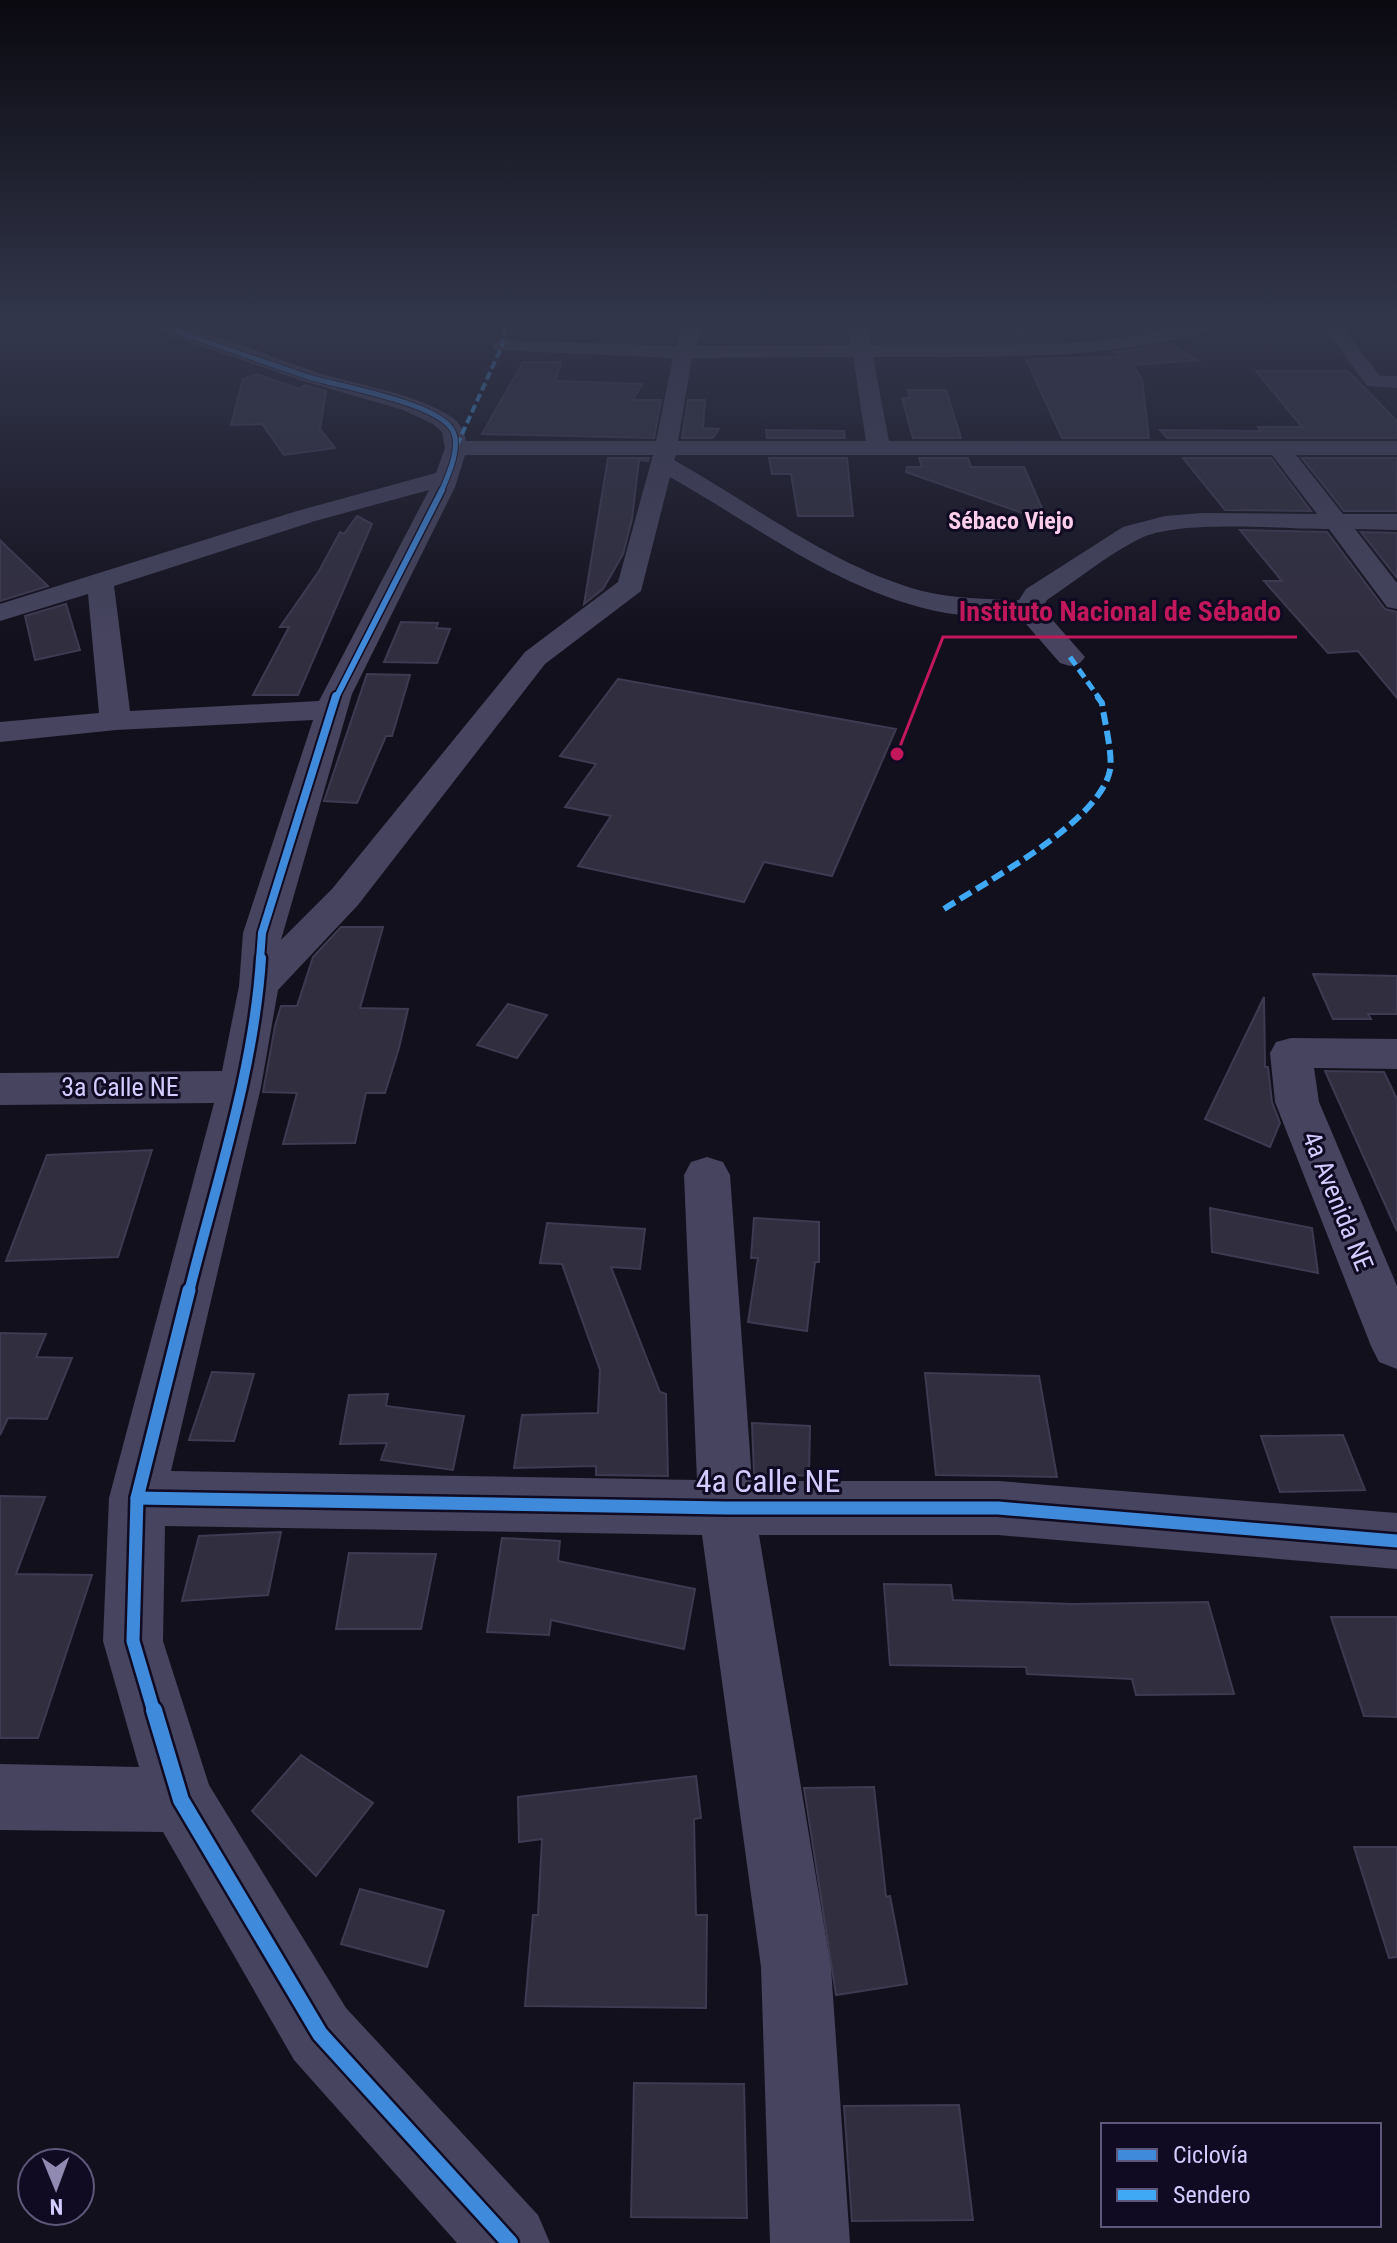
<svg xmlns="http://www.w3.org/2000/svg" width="1397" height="2243" font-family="'Roboto Condensed',sans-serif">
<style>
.green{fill:#0f282a}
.building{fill:#312e3f;stroke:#3e3a51;stroke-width:2}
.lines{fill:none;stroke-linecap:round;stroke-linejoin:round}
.street{fill:#46445e;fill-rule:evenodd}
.quiet-far2{stroke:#3fa9f5;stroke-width:4;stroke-dasharray:8 4;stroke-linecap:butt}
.quiet-far1{stroke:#3fa9f5;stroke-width:5;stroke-dasharray:10 5;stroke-linecap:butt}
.quiet{stroke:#3fa9f5;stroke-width:6;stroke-dasharray:13 6;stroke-linecap:butt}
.cycleway-far5-casing{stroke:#100b22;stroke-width:7}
.cycleway-far4-casing{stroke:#100b22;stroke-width:9}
.cycleway-far3-casing{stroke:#100b22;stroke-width:12}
.cycleway-far2-casing{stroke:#100b22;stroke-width:15}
.cycleway-far1-casing{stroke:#100b22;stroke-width:18}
.cycleway-casing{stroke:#100b22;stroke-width:21}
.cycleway-far5{stroke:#408adc;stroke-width:5}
.cycleway-far4{stroke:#408adc;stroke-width:6}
.cycleway-far3{stroke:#408adc;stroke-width:8}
.cycleway-far2{stroke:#408adc;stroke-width:10}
.cycleway-far1{stroke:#408adc;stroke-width:13}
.cycleway{stroke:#408adc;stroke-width:16}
.labels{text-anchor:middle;stroke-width:6;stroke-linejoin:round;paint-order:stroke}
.far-neighbourhood-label{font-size:24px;font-weight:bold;fill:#ffceec;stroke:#100b22}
.street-label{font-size:26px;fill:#d3ccff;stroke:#100b22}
.near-street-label{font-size:32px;fill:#d3ccff;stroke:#100b22}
.leader{fill:none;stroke:#c2185b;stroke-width:3}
.callout-dot{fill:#c2185b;stroke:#100b22;stroke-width:3}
.callout-label{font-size:28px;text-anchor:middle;font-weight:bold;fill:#c2185b;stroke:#100b22;stroke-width:6;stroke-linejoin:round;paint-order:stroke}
</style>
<rect width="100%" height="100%" fill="#13101d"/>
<polygon class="green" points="876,327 1057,327 1068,345 882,346"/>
<g class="building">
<polygon points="1169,344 1198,360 1133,365 1142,379 1149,438 1062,438 1026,359 1120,357 1114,352"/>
<polygon points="523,362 561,362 556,381 642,384 633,400 661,400 654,438 482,434"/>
<polygon points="1256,371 1348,371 1397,421 1397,438 1167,438 1160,430 1261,431 1258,427 1302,427"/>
<polygon points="257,374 299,389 305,385 326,391 320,429 335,448 284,455 262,424 231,425 243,379"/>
<polygon points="908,390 946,390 961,438 913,438 902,398 910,398"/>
<polygon points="688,400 705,400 703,428 719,429 713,438 682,438"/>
<polygon points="766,430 844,431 845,438 767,438"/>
<polygon points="608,458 649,458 648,461 639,460 632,519 623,554 603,589 584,604"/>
<polygon points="769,458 847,458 853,516 798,516 791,474 772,474"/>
<polygon points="919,458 968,458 971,467 1024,467 1048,522 906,472 907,467 922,467"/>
<polygon points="1183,458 1271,458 1311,511 1225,510"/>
<polygon points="1302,458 1397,458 1397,511 1344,511"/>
<polygon points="357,516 372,524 298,695 253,695 289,627 280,627 319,571 340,532 344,534"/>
<polygon points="1240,530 1327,532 1385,609 1397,612 1397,698 1358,651 1328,653 1264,581 1282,581"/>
<polygon points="1361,532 1397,533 1397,578"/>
<polygon points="0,540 8,548 48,586 0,601"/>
<polygon points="66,604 80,650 35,660 25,616"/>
<polygon points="401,622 438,623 436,628 450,629 437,663 384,662"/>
<polygon points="367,674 410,675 392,736 386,736 357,803 324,801"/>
<polygon points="618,679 896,729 832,876 764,862 744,902 578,866 611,816 565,807 596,764 560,756"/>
<polygon points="341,927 383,927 360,1008 408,1009 399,1048 385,1093 366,1093 355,1143 283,1144 297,1093 263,1092 275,1026 281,1006 297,1006 313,957"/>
<polygon points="1313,974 1397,976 1397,1014 1368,1014 1371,1019 1333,1019"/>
<polygon points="1264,997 1265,1067 1268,1067 1272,1102 1280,1123 1270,1147 1205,1119"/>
<polygon points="508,1004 547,1015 517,1058 477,1045"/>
<polygon points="1325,1071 1384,1072 1397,1099 1397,1231"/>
<polygon points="152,1150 118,1257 6,1261 47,1155"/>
<polygon points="1210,1208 1312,1228 1318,1273 1212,1252"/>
<polygon points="754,1218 819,1222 819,1262 815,1262 807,1331 748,1322 758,1258 751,1258"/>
<polygon points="547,1223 645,1229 640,1269 611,1267 660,1392 666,1394 668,1476 596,1475 596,1466 514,1468 522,1415 598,1413 600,1370 562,1264 540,1263"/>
<polygon points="0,1333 46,1334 36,1357 72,1358 47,1419 8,1418 0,1435"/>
<polygon points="212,1372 254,1374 234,1441 189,1440"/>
<polygon points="925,1373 1039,1376 1057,1477 936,1475"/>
<polygon points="388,1394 386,1406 464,1416 453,1470 381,1460 387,1443 340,1444 349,1395"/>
<polygon points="752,1423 810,1426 809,1476 754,1473"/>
<polygon points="1343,1435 1365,1490 1280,1492 1261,1436"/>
<polygon points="0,1496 45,1497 16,1574 92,1575 38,1738 0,1738"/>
<polygon points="281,1532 268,1595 182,1601 199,1536"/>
<polygon points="502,1538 560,1541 558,1561 695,1589 684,1649 551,1620 549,1635 487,1632"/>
<polygon points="349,1553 436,1554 421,1629 336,1629"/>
<polygon points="884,1584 951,1585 953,1600 1072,1604 1208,1602 1234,1694 1136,1695 1132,1679 1027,1674 1026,1667 890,1665"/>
<polygon points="1331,1617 1397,1617 1397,1717 1364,1716"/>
<polygon points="301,1755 373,1803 316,1876 252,1811"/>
<polygon points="696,1776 701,1818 694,1819 696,1915 707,1915 706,2008 525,2006 533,1915 538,1915 542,1839 519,1842 518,1797"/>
<polygon points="874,1787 886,1897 890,1896 907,1984 836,1995 804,1788"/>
<polygon points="1354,1847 1397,1847 1397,1957 1389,1958"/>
<polygon points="360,1889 444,1911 427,1967 341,1944"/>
<polygon points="634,2083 744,2084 747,2218 631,2217"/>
<polygon points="959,2105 973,2220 852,2221 844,2106"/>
</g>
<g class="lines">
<g class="street">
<path d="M 156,327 C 211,327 264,356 316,372 C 359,386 405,391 445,413 C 457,419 464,428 466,441 L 656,441 L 673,358 L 495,350 L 492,346 L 502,340 L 677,346 L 683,327 L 702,327 L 696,346 L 851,345 L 849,327 L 868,327 L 871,345 C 937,344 1004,346 1070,343 C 1117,341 1164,327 1211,327 L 1209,331 C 1099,362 986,356 873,357 L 889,441 L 1397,441 L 1397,455 L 1296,455 L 1343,514 L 1397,514 L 1397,530 L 1355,529 L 1397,583 L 1397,609 L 1387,607 L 1329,529 C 1283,529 1177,519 1139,539 C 1107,555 1077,580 1047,600 L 1042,608 L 1085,657 L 1080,663 L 1070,666 L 1060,663 L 1020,617 C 995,616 970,617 946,613 C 843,594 760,528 670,477 L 641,591 L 545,664 L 358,905 L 278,990 L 261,1087 L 171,1471 L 697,1480 L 684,1175 L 691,1162 L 707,1157 L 723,1162 L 730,1175 L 752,1481 L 998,1481 L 1397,1513 L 1397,1569 L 998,1535 L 759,1535 L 831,1967 L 850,2243 L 770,2243 L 761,1967 L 702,1535 L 165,1526 L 163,1641 L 209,1785 L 346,2008 L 538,2215 L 550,2243 L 457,2243 L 294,2060 L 163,1832 L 0,1830 L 0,1764 L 139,1767 L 103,1641 L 109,1498 L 214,1103 L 0,1105 L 0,1073 L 222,1071 L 239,986 L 243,933 L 313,720 L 116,730 L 0,742 L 0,722 L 99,713 L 88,594 L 0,621 L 0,604 L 297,511 L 436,473 L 445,448 L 442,432 L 433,424 L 403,410 L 303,381 L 158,331 ZM 853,357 L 866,441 L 678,441 L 692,358 ZM 465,455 L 653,455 L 618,582 L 525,652 L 332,889 L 281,940 L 352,694 L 455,487 ZM 676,455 L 1272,455 L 1317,514 L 1202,513 L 1165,516 L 1123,527 L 1026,589 L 1019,600 C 987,599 954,599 922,591 C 833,567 754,505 674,460 ZM 429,490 L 319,701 L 130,711 L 114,586 L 315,521 Z"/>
<polygon points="1324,327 1343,327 1380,376 1397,376 1397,388 1367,386"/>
<polygon points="1291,1038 1397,1039 1397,1069 1314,1068 1319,1102 1397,1286 1397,1369 1379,1362 1371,1346 1275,1102 1270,1053 1276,1042"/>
</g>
<polyline class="quiet-far2" points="457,445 502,346 505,327"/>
<polyline class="quiet-far1" points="1070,657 1099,698"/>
<path class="quiet" d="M 944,909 C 987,881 1100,822 1110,770 C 1113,754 1104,720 1102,703 L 1097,696"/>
<g class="cycleway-far5-casing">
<path id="cycleway-far5" d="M 165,327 C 213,344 261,361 309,377 C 342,387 432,402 451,428 C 463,444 448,476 441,492"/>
</g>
<g class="cycleway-far4-casing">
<polyline id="cycleway-far4" points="336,698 442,490"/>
</g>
<g class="cycleway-far3-casing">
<polyline id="cycleway-far3" points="260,960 262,933 336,696"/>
</g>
<g class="cycleway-far2-casing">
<path id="cycleway-far2" d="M 189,1292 C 216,1183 254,1071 261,958"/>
</g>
<g class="cycleway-far1-casing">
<g id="cycleway-far1">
<polyline points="137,1498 726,1508 998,1508 1397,1541"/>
<polyline points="154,1712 133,1641 137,1498 189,1290"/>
</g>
</g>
<g class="cycleway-casing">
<polyline id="cycleway" points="154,1710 181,1800 320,2034 510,2243"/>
</g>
<use href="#cycleway-far5" class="cycleway-far5"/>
<use href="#cycleway-far4" class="cycleway-far4"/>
<use href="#cycleway-far3" class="cycleway-far3"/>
<use href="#cycleway-far2" class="cycleway-far2"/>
<use href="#cycleway-far1" class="cycleway-far1"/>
<use href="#cycleway" class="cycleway"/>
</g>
<linearGradient id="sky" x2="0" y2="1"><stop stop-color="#0a0910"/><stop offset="0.51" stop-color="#33374c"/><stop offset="1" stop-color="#33374c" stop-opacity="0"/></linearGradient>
<rect width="1397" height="641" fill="url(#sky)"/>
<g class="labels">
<g class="far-neighbourhood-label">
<text x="1011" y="529">Sébaco Viejo</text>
</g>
<g class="street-label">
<text x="120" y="1096">3a Calle NE</text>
<text transform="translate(1338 1201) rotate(68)" y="9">4a Avenida NE</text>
</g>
<g class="near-street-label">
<text x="768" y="1492">4a Calle NE</text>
</g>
</g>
<path class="leader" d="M897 754L943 637H1297"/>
<circle class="callout-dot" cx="897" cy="754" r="8"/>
<g class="callout-label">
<text x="1120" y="621">Instituto Nacional de Sébado</text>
</g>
<rect x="1101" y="2123" width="280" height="104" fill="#100b22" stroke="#5e587a" stroke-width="2"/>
<rect x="1117" y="2149" width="40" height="12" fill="#408adc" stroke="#5e587a" stroke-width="2"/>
<text x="1173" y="2163" font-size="24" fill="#d3ccff">Ciclovía</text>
<rect x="1117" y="2189" width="40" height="12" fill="#3fa9f5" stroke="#5e587a" stroke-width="2"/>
<text x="1173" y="2203" font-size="24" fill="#d3ccff">Sendero</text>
<g transform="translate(56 2187) rotate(179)"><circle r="38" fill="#100b22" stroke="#5e587a" stroke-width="2"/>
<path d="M0-6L14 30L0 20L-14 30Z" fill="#908ab0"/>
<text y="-12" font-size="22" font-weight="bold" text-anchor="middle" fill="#d3ccff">N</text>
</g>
</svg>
